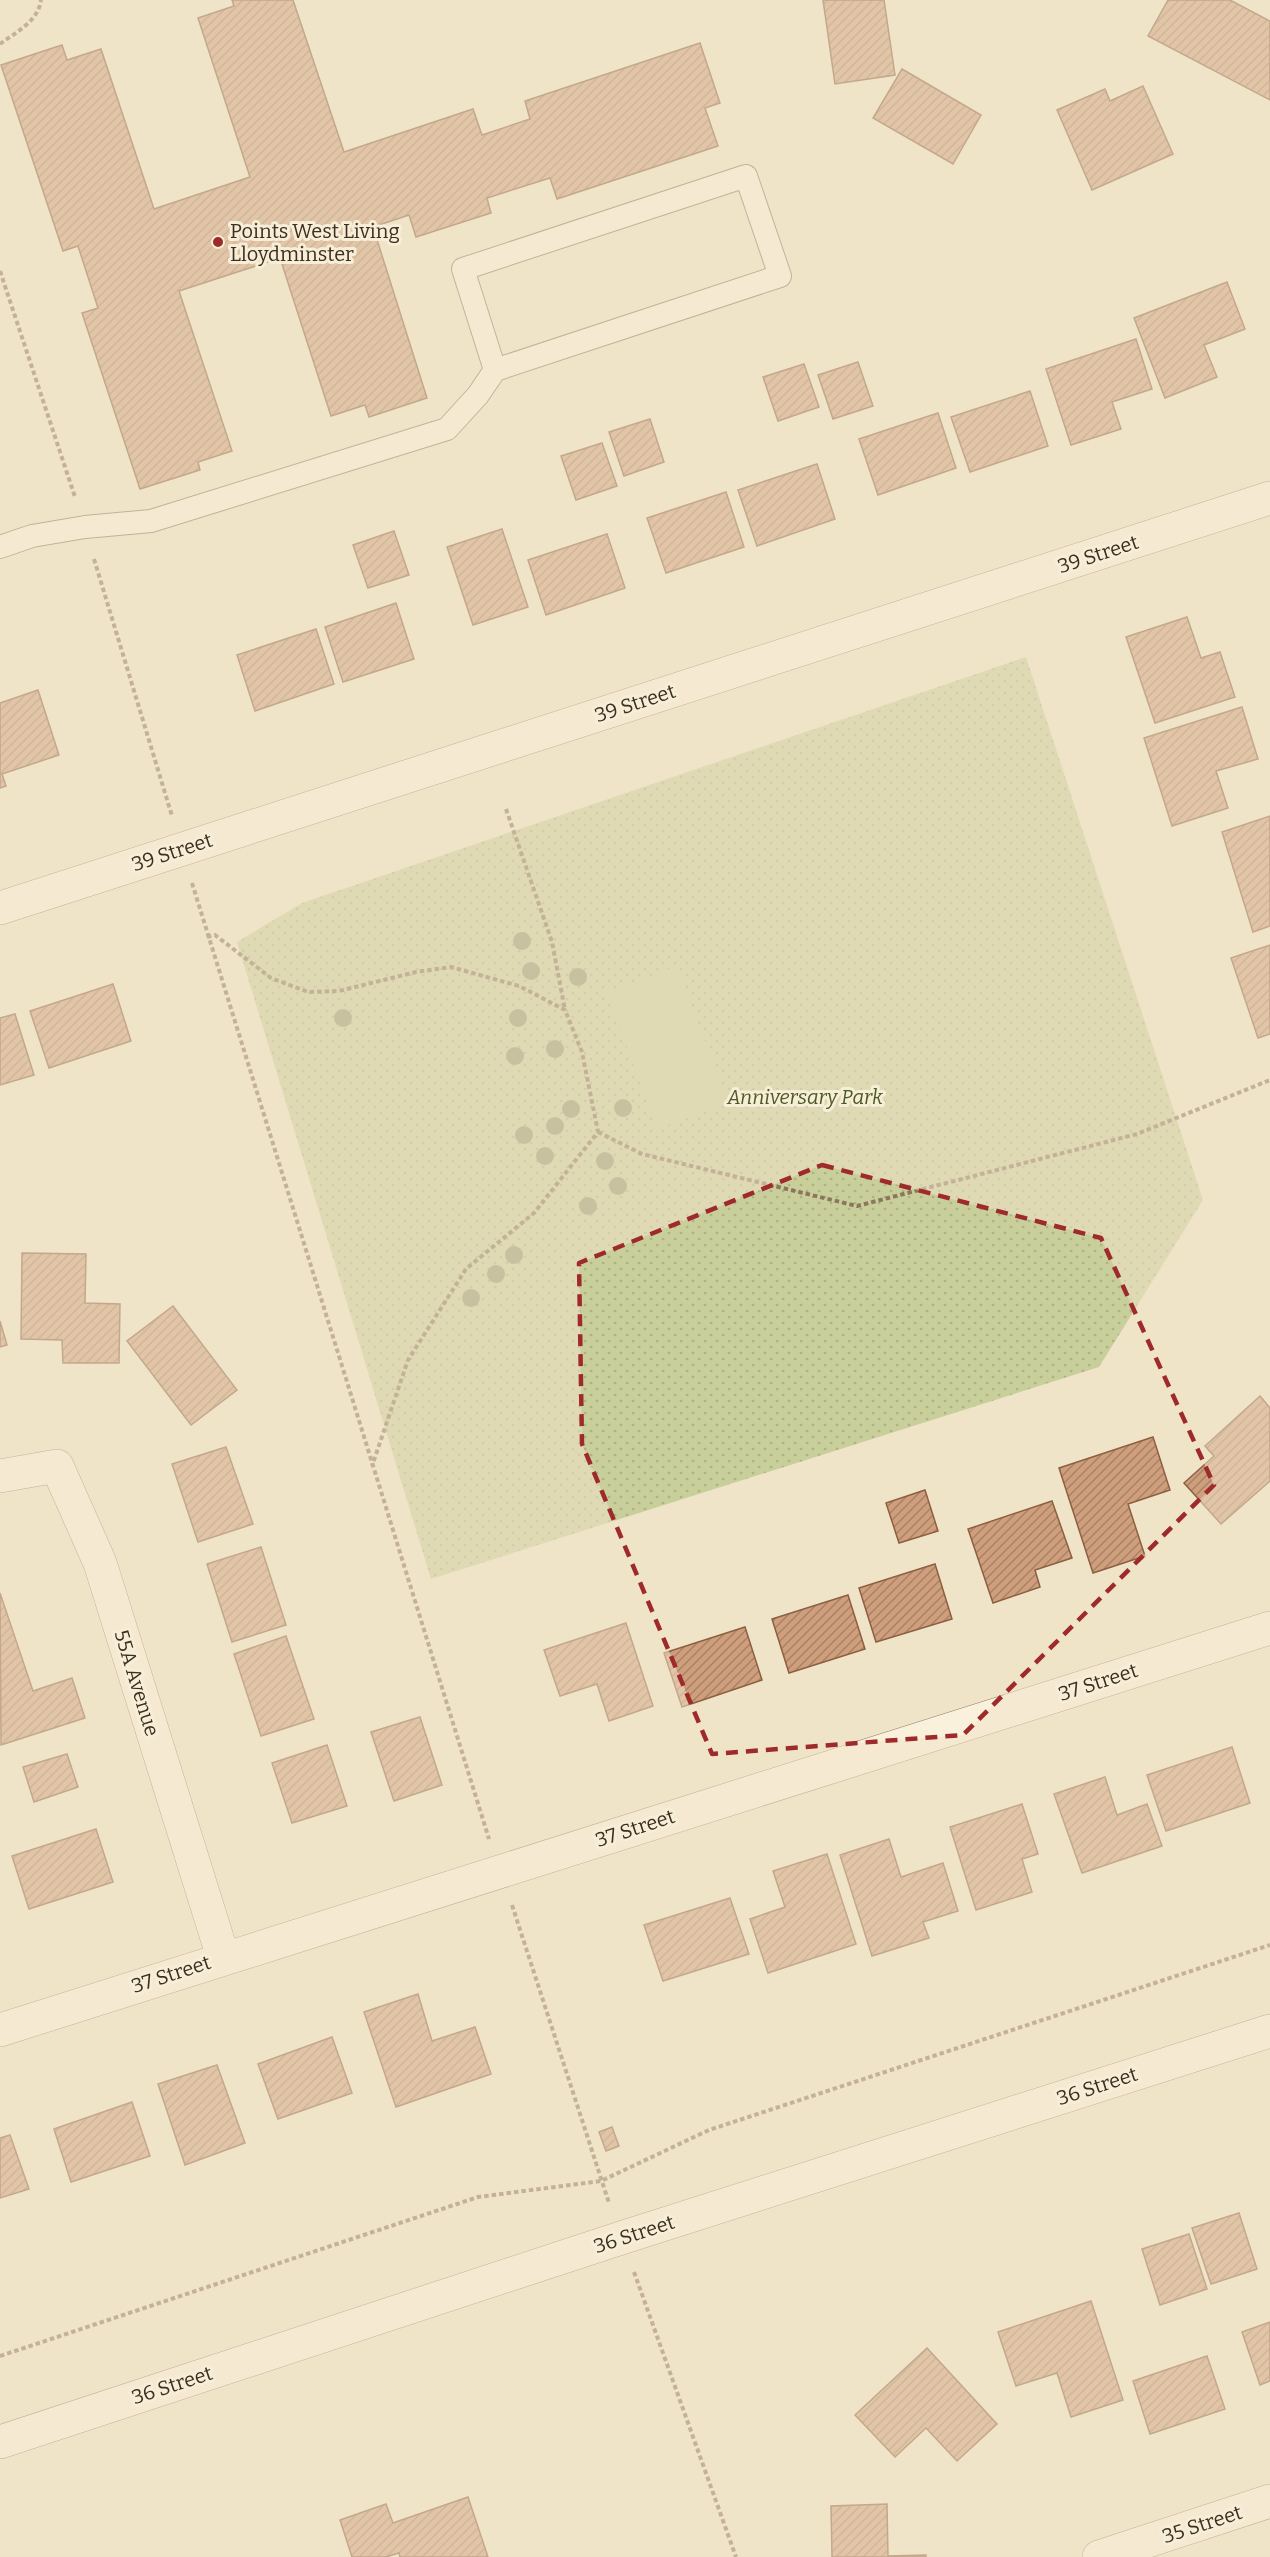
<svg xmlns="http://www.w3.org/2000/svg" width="1270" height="2557" font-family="Bitter,serif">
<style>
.park{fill:url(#park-dots)}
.garden{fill:#c9cf9b}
.building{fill:url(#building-hatch);stroke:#8d5f41;stroke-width:1.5}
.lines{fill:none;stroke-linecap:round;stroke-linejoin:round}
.service-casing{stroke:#8d765c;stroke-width:24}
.minor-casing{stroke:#8d765c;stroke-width:34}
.tertiary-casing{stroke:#8d765c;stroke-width:34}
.path{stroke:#8d765c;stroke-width:4;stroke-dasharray:4.5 3;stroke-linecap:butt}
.service{stroke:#faf1dc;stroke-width:22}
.minor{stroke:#faf1dc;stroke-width:33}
.tertiary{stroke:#faf1dc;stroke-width:33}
.tree{fill:#96986f}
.marked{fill:none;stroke:#9e2a2b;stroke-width:4.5;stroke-dasharray:12 8;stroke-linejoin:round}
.poi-dot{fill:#9e2a2b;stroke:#f7eed8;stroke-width:2}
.labels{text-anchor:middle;stroke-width:6;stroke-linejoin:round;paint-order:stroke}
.poi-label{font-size:20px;fill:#3d2e20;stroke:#f7eed8;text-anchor:start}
.street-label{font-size:20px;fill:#3d2e20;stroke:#f7eed8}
.park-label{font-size:20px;font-style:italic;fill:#4d5a26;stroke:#f7eed8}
</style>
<defs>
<pattern id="park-dots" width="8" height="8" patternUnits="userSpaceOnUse" patternTransform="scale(1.5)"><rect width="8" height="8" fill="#c9cf9b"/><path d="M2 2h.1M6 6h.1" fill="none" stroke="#aeb285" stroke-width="1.8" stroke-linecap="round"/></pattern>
<pattern id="building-hatch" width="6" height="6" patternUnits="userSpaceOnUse" patternTransform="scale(1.5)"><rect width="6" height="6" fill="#cf9f7d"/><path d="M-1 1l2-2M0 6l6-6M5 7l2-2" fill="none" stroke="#a98266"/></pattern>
</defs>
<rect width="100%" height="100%" fill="#f0e4c8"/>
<polygon class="park" points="1026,657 1203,1200 1099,1367 431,1579 237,942 302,903"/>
<polygon class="garden" points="677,966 728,1103 657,1129 607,993"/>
<g class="building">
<polygon points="232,0 293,0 344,152 473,109 482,135 530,119 525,101 700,43 720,103 705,108 718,146 557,199 550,178 487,198 491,213 416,237 409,215 373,227 427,398 369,417 365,405 331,416 280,258 179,291 232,451 198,462 200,470 140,489 82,313 98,308 78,246 63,251 1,65 62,45 67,60 101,49 154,209 250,177 198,18 234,6"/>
<polygon points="823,0 884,0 895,75 835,84"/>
<polygon points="1168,0 1230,0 1270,21 1270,100 1148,36"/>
<polygon points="902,69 981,115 953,164 873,118"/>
<polygon points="1143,86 1173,154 1092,190 1057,110 1105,89 1110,101"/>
<polygon points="1227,282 1245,329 1204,345 1217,377 1165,398 1134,318"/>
<polygon points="1136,339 1152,389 1112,402 1121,429 1071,445 1046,369"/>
<polygon points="858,362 873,406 833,419 818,375"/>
<polygon points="804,364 819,407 778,421 763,377"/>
<polygon points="1030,391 1048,446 970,472 951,417"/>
<polygon points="938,413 956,468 878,495 859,439"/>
<polygon points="650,419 664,462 624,476 609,432"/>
<polygon points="602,443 617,486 576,500 561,456"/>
<polygon points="817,464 835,519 757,546 738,490"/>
<polygon points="726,492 744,547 666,573 647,518"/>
<polygon points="502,529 528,607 473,625 447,547"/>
<polygon points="394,531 409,575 368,588 353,545"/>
<polygon points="607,534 625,588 546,615 528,560"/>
<polygon points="396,603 414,659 343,682 325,627"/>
<polygon points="1187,617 1201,658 1220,652 1235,697 1155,723 1126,637"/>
<polygon points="316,629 334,684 255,711 237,655"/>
<polygon points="38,690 59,755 2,774 6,786 0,788 0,703"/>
<polygon points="1242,707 1258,759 1216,771 1228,808 1172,826 1144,738"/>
<polygon points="1270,816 1270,926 1253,932 1222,832"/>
<polygon points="1270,945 1270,1034 1258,1038 1231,958"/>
<polygon points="113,984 131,1041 49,1068 30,1011"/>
<polygon points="15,1014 34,1075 0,1085 0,1018"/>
<polygon points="22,1253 86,1254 85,1303 120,1304 119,1363 63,1363 62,1340 21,1339"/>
<polygon points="173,1306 237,1390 191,1425 127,1341"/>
<polygon points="0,1321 7,1345 0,1347"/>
<polygon points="1260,1396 1270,1408 1270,1481 1221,1524 1184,1483 1214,1456 1205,1446"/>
<polygon points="1153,1437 1170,1490 1128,1504 1145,1556 1093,1573 1059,1468"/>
<polygon points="226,1447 253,1524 198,1542 172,1464"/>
<polygon points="925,1490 938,1531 899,1543 886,1503"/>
<polygon points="1052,1501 1072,1558 1035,1570 1040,1587 993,1603 968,1529"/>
<polygon points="261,1547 286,1625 232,1642 207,1564"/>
<polygon points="935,1564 952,1619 876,1642 859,1588"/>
<polygon points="0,1593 33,1691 72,1678 85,1718 1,1745"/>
<polygon points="848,1595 865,1649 789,1673 772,1619"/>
<polygon points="626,1623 653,1706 609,1721 597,1684 560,1696 544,1650"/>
<polygon points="745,1627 762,1680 682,1707 664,1653"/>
<polygon points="286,1636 314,1719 261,1736 234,1654"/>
<polygon points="420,1717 442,1785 394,1801 371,1732"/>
<polygon points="327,1745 347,1806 292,1823 272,1763"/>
<polygon points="1232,1747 1250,1803 1166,1831 1147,1775"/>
<polygon points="67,1754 78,1787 34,1802 23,1767"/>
<polygon points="1105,1777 1117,1815 1147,1804 1162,1846 1082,1873 1054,1794"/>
<polygon points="1022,1804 1038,1854 1022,1859 1032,1892 976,1910 950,1827"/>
<polygon points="96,1829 113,1882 29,1909 12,1856"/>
<polygon points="889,1839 901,1877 943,1863 958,1911 923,1922 929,1938 872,1956 840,1855"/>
<polygon points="827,1854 856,1944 768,1973 750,1919 785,1907 773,1871"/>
<polygon points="730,1898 749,1954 663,1981 644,1925"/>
<polygon points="418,1994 432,2041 475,2027 491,2074 396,2107 364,2012"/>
<polygon points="332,2037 352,2093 278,2119 258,2064"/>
<polygon points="217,2065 245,2143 185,2165 158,2084"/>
<polygon points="132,2102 150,2156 71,2182 54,2129"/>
<polygon points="612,2127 619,2146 606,2151 599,2132"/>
<polygon points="10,2135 29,2189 0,2198 0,2138"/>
<polygon points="1239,2213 1257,2269 1211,2284 1192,2228"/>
<polygon points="1189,2234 1207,2289 1160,2305 1142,2249"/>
<polygon points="1091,2301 1123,2400 1071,2417 1057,2373 1016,2386 998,2332"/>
<polygon points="1270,2322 1270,2381 1260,2385 1242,2332"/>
<polygon points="927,2348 997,2424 957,2461 926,2428 895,2457 855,2415"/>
<polygon points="1207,2356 1225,2409 1150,2434 1133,2381"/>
<polygon points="468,2497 488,2557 400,2557 399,2553 386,2557 352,2557 340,2520 386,2504 393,2523"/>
<polygon points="887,2504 888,2556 926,2555 926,2557 832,2557 831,2506"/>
</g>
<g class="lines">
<g class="service-casing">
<polyline id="service" points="0,547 32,536 85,527 151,521 447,429 478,395 495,370 780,276 746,176 463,269 495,370"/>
</g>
<g class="minor-casing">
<g id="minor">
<polyline points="0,1476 57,1466 100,1563 223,1957"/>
<polyline points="0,2030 1270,1628"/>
<polyline points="1099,2557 1270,2501"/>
</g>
</g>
<g class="tertiary-casing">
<g id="tertiary">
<polyline points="0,908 1270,498"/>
<polyline points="0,2442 621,2238 1270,2031"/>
</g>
</g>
<g class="path">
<path d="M 0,44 C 16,32 38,22 41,0"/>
<polyline points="0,271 75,497"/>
<polyline points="94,559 172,816"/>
<polyline points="506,809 552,942 565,1010"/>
<polyline points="192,883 489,1839"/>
<polyline points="207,937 215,935 271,978 308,992 339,991 416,972 451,967 519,986 565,1010 582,1052 598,1132 534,1213 466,1269 408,1360 372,1466"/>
<polyline points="598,1132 642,1154 857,1206 1137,1134 1270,1080"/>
<polyline points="512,1905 609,2203"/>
<polyline points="634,2272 736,2557"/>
<polyline points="0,2356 478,2197 601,2181 709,2130 1270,1945"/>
</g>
<use href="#service" class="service"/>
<use href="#minor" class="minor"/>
<use href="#tertiary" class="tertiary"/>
</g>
<g class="tree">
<circle cx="522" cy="941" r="9"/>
<circle cx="531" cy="971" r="9"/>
<circle cx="578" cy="977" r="9"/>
<circle cx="343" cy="1018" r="9"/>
<circle cx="518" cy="1018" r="9"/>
<circle cx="555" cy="1049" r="9"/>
<circle cx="515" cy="1056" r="9"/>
<circle cx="623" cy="1108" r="9"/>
<circle cx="571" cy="1109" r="9"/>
<circle cx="555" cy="1126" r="9"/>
<circle cx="524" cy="1135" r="9"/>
<circle cx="545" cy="1156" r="9"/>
<circle cx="605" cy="1161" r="9"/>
<circle cx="618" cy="1186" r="9"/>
<circle cx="588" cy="1206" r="9"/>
<circle cx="514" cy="1255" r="9"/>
<circle cx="496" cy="1274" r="9"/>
<circle cx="471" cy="1298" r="9"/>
</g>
<path d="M0 0H1270V2557H0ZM 822,1165 L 1101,1238 L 1214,1485 L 963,1735 L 712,1754 L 582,1444 L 579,1263 Z" fill="#f0e4c8" fill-opacity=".55" fill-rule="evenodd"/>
<path class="marked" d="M 822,1165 L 1101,1238 L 1214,1485 L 963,1735 L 712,1754 L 582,1444 L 579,1263 Z"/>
<circle class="poi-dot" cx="218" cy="242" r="6"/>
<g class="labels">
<g class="poi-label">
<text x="230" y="238">Points West Living<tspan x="230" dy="23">Lloydminster</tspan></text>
</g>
<g class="street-label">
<text transform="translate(1098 554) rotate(-18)" y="7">39 Street</text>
<text transform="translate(635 703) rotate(-18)" y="7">39 Street</text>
<text transform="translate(172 852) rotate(-18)" y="7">39 Street</text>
<text transform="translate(1098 1682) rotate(-18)" y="7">37 Street</text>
<text transform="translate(137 1683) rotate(73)" y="7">55A Avenue</text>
<text transform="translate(635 1828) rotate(-18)" y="7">37 Street</text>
<text transform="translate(171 1974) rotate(-18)" y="7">37 Street</text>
<text transform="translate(1097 2086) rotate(-18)" y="7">36 Street</text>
<text transform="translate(634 2234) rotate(-18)" y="7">36 Street</text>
<text transform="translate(172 2385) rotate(-18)" y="7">36 Street</text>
<text transform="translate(1202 2524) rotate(-18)" y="7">35 Street</text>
</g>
<g class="park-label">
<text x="805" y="1104">Anniversary Park</text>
</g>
</g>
</svg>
